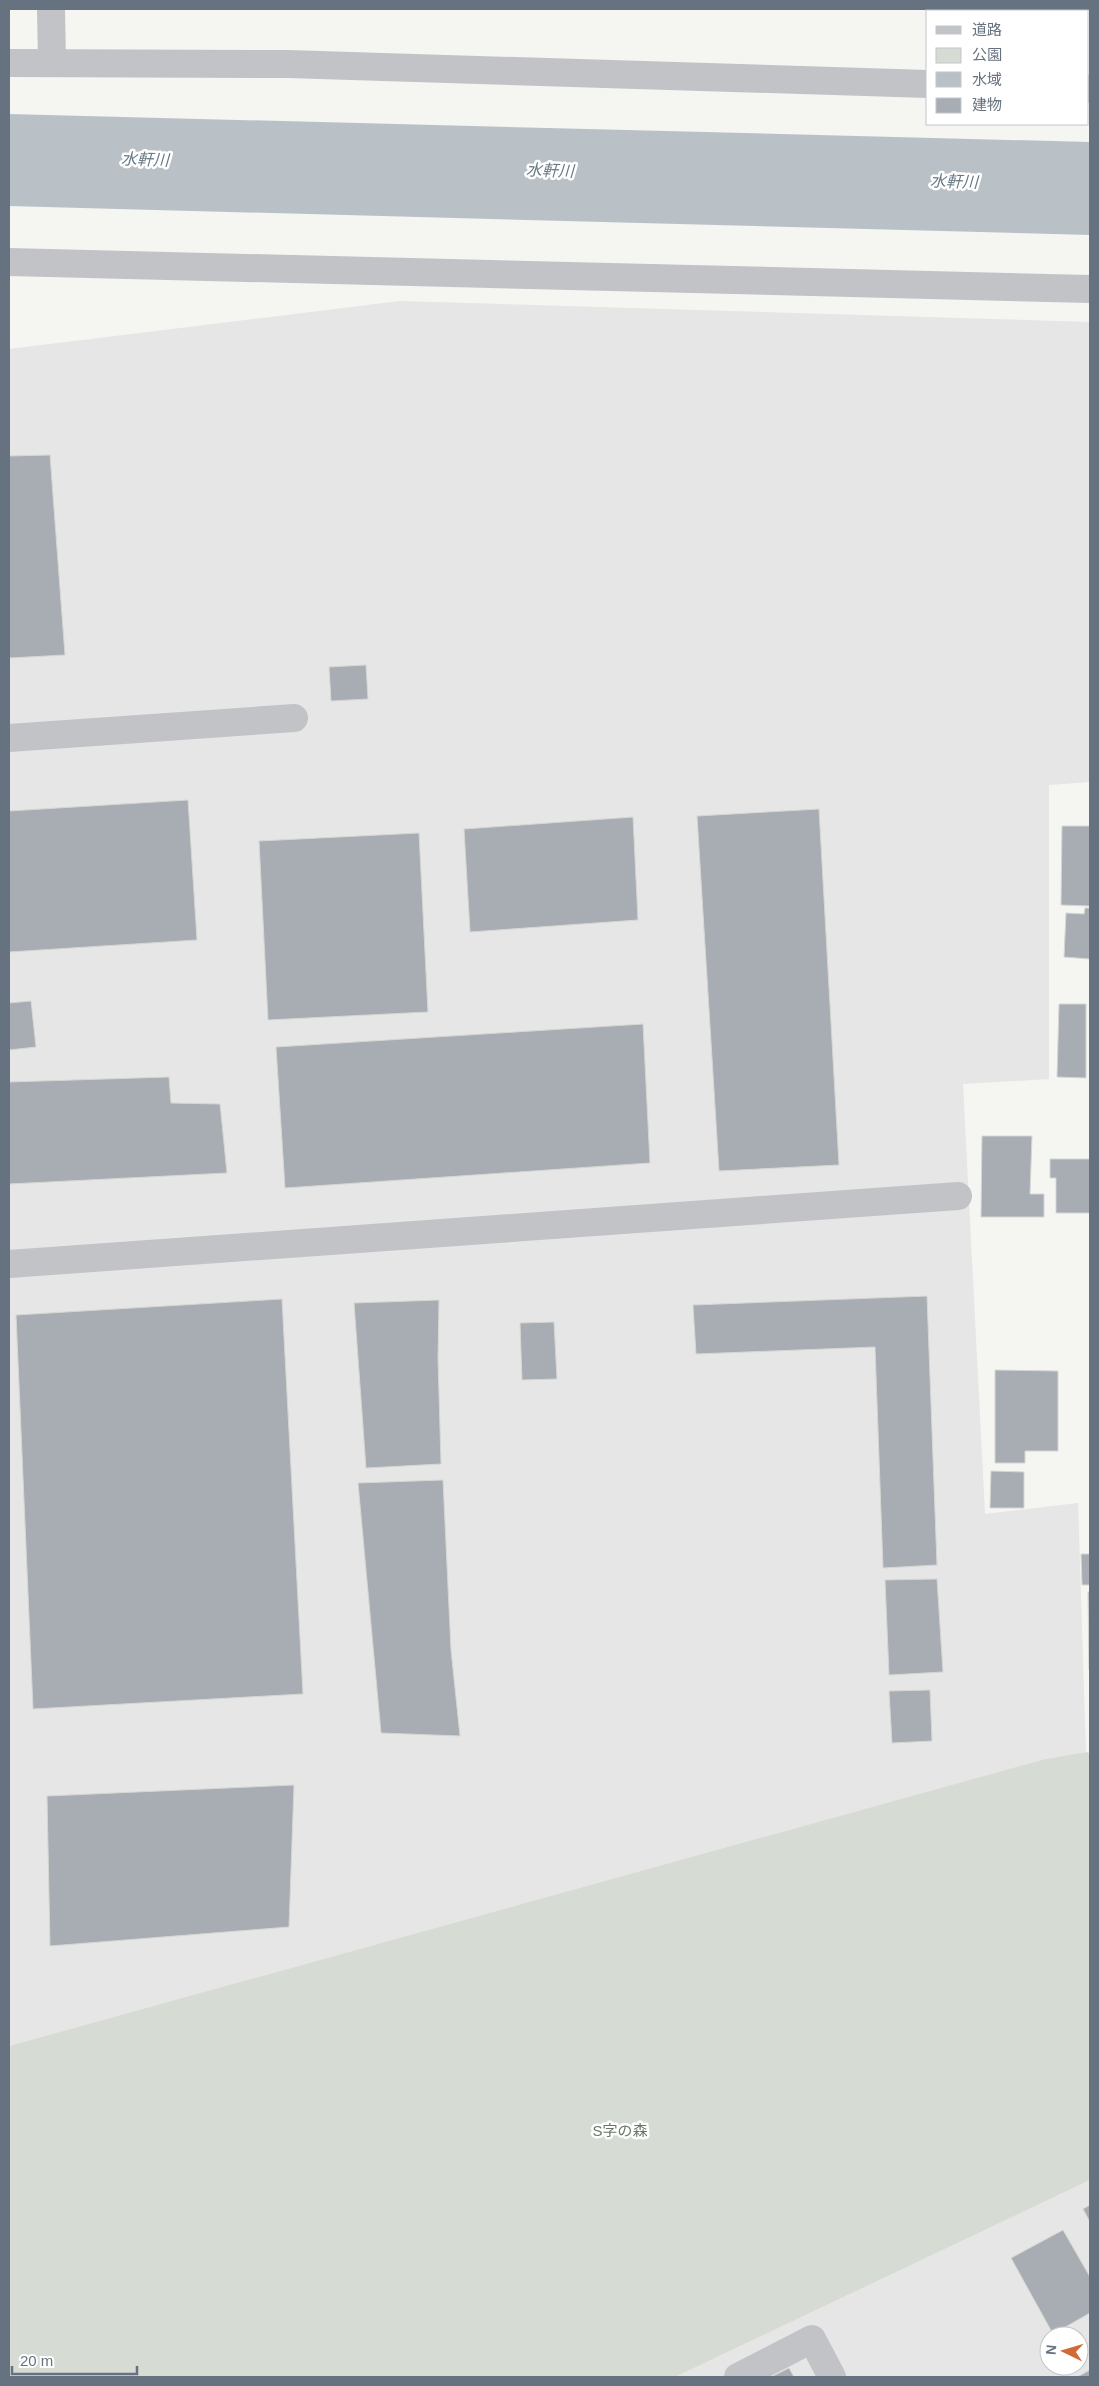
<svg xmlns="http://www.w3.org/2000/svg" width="1099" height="2386" font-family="Arial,'Noto Sans JP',sans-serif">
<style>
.built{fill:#e5e6e5;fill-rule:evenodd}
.green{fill:#d6dbd3}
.water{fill:#b9c1c6}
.building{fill:#a7adb3;stroke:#d6d6d4}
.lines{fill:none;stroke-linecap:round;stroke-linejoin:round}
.minor{stroke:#c1c3c7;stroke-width:28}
.labels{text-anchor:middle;stroke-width:5;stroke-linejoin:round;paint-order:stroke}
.park-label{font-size:15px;fill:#677765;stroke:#fff}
.water-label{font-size:16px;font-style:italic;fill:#687983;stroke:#fff}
</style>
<rect width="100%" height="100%" fill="#f5f5f2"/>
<g class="built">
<polygon points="400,301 1090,322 1090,782 1049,785 1049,1079 963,1084 985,1514 1078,1503 1086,1752 1045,1759 9,2046 9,349"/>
<path d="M 1090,2180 L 1090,2377 L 675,2377 ZM 1049,2336 L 1079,2336 L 1079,2366 L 1049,2366 Z"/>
</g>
<polygon class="green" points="1086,1752 1090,1753 1090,2180 675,2377 9,2377 9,2046 1045,1759"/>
<polygon class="water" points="9,114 1090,142 1090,235 9,206"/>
<g class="building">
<polygon points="50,455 65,655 9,658 9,456"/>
<polygon points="366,665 368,699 331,701 329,667"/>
<polygon points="188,800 197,940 9,952 9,811"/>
<polygon points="819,809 839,1165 719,1171 697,816"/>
<polygon points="633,817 638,920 470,932 464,829"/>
<polygon points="1062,826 1090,826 1090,906 1061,905"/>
<polygon points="419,833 428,1012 268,1020 259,841"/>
<polygon points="1085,908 1090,908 1090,959 1064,957 1066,913 1084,914"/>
<polygon points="31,1001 36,1047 9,1050 9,1003"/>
<polygon points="1059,1004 1086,1004 1086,1078 1057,1077"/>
<polygon points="643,1024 650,1163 285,1188 276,1047"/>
<polygon points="169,1077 171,1103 220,1104 227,1173 9,1184 9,1082"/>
<polygon points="982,1136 1032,1136 1030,1194 1044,1194 1044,1217 981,1217"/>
<polygon points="1050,1159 1090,1159 1090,1213 1056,1213 1056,1178 1050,1178"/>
<polygon points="927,1296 937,1565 883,1568 875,1347 696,1354 693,1305"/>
<polygon points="282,1299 303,1694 33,1709 16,1315"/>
<polygon points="439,1300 438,1358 441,1464 366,1468 354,1303"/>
<polygon points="554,1322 557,1379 522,1380 520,1323"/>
<polygon points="995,1370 1058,1371 1058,1451 1025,1451 1025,1463 995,1463"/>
<polygon points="991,1471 1024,1472 1024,1508 990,1508"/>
<polygon points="443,1480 451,1650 460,1736 381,1733 358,1483"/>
<polygon points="1081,1554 1090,1554 1090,1585 1082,1585"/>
<polygon points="937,1579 943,1672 889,1675 885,1580"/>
<polygon points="1088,1592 1090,1592 1090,1670 1089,1670"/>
<polygon points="930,1690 932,1741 892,1743 889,1691"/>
<polygon points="294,1785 289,1927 50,1946 47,1796"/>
<polygon points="1090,2205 1090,2222 1083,2209"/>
<polygon points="1063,2230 1090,2277 1090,2313 1053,2334 1011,2258"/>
<polygon points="789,2368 794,2377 771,2377"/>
<polygon points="1090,2370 1090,2377 1077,2377"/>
</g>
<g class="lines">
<g class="minor">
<polyline points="51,9 52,63"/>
<polyline points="9,63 288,64 928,84"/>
<polyline points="1088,89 1090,89"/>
<polyline points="9,262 1090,289"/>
<polyline points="9,738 294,718"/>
<polyline points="9,1264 958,1196"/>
<polyline points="738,2377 812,2339 832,2377"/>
</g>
</g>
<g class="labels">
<g class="park-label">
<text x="620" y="2136">S字の森</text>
</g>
<g class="water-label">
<text transform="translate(145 159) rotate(2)" y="6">水軒川</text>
<text transform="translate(550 170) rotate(2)" y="6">水軒川</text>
<text transform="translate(954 181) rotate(2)" y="6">水軒川</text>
</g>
</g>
<rect width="1099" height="2386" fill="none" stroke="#677280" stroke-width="20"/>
<rect x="926" y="10" width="162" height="115" fill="#ffffff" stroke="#c2c7cc"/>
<rect x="936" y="26" width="25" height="8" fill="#c1c3c7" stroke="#c2c7cc"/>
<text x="972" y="35" font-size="15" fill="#677280">道路</text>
<rect x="936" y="48" width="25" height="15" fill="#d6dbd3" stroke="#c2c7cc"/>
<text x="972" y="60" font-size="15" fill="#677280">公園</text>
<rect x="936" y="72" width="25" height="15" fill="#b9c1c6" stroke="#c2c7cc"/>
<text x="972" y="85" font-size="15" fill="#677280">水域</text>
<rect x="936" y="98" width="25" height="15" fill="#a7adb3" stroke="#c2c7cc"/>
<text x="972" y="110" font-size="15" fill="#677280">建物</text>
<g transform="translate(1064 2351) rotate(275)"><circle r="24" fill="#ffffff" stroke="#c2c7cc"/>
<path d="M0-4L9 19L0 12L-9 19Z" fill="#d06a37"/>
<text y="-8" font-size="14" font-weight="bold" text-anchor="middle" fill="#677280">N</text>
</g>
<path d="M12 2366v8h125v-8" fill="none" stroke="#677280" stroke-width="2.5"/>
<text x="20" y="2366" font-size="15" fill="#677280" stroke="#ffffff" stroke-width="4" paint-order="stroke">20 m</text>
</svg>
